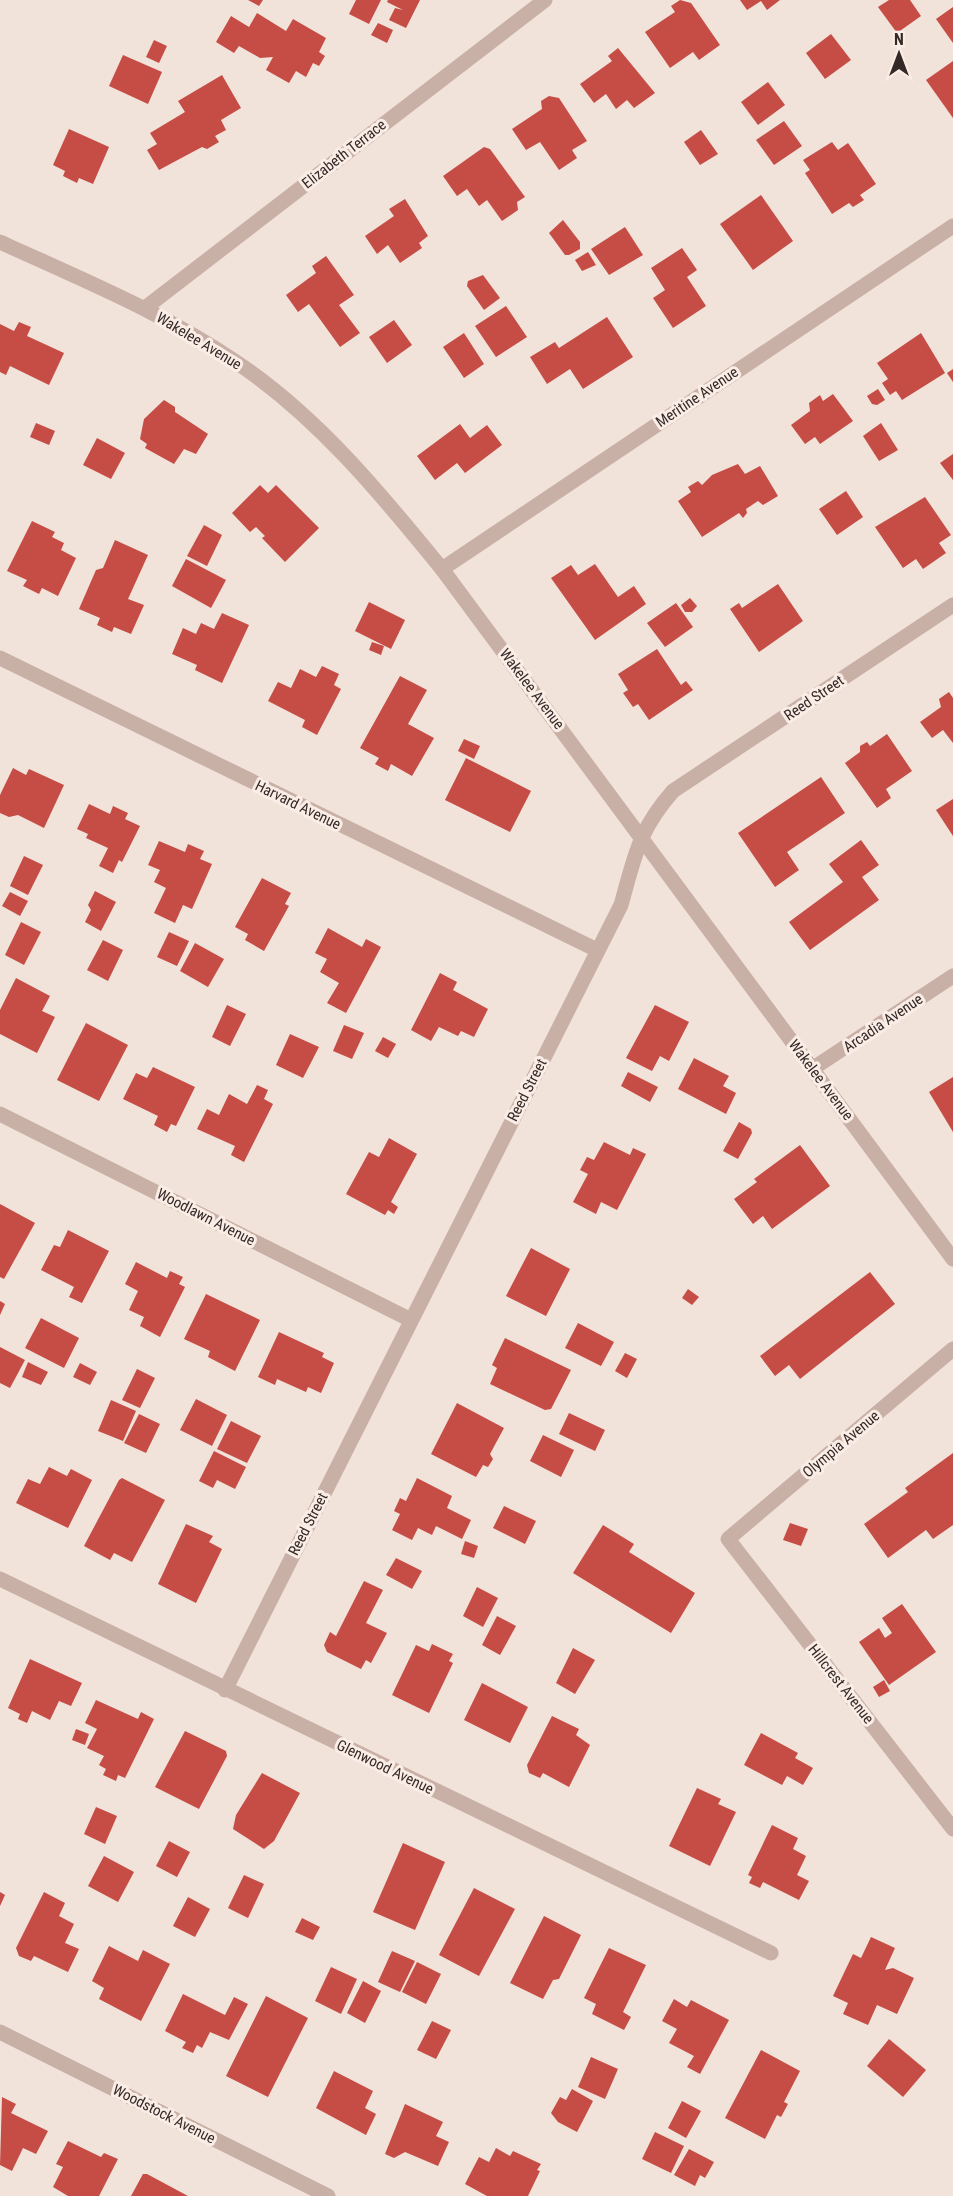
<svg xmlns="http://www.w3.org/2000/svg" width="953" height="2196" font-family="'Roboto Condensed',sans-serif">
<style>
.building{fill:#c54d45}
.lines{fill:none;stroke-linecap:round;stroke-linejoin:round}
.street{stroke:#c9b0a6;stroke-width:15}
.labels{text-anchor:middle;stroke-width:6;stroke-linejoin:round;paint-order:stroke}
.street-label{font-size:15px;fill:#352927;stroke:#f9ede6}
</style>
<rect width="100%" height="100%" fill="#f1e2da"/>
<g class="building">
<polygon points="248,0 263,0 259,6"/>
<polygon points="356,0 381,0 369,24 349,14"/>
<polygon points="388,0 420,0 406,28 389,20 395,8 403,10 387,2"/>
<polygon points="680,0 691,3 720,45 699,60 693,52 670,68 645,32 675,12 671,6"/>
<polygon points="740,0 780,0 767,10 761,1 747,10"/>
<polygon points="889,0 910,0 921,16 897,33 878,7"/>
<polygon points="953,7 953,43 936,19"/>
<polygon points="257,13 286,31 293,19 326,38 319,52 325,56 319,66 313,63 306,77 296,71 289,83 266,70 273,57 260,58 239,46 234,53 216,42 231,16 249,27"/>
<polygon points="378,23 393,30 387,43 371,35"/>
<polygon points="831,34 851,60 825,79 806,53"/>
<polygon points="154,40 167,46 159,63 146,57"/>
<polygon points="618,48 655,93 634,108 627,100 616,109 606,94 594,103 580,84 612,61 608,56"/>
<polygon points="123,55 162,72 148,104 109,86"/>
<polygon points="953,61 953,118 926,80"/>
<polygon points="222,75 241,108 221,120 226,130 215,136 219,142 207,149 202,147 159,170 147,150 157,144 150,133 185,112 178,101"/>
<polygon points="768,82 785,105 758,125 741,102"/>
<polygon points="549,96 559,98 587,141 572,150 577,158 559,170 540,142 526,150 512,129 542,109 541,101"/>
<polygon points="784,121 802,146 774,165 756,140"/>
<polygon points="69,129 109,147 93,184 79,178 77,183 63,176 65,171 53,165"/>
<polygon points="701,130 718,154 700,165 684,142"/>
<polygon points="832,142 838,150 848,143 876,184 860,195 864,200 853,207 849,203 832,214 805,173 810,170 803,160"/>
<polygon points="484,147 490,149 525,197 517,202 518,210 502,221 487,200 479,206 467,189 457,196 443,176"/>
<polygon points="761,195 793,241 753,270 720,224"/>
<polygon points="405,199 428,236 419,243 422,248 400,263 388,245 377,254 365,236 394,216 389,209"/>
<polygon points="563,220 580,242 580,249 569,255 565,255 549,233"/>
<polygon points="625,227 643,255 609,275 591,249"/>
<polygon points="682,248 697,270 687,277 706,306 673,328 653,298 665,290 651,268"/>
<polygon points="588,252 596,265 582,271 575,260"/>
<polygon points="326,256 354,295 339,305 360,333 340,347 309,304 298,312 286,295 316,273 312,266"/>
<polygon points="483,275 500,298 484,310 467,286 468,281"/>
<polygon points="506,306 527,337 496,357 475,326"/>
<polygon points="607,317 633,357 583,389 570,369 547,384 530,357 555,342 559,348"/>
<polygon points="394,320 412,345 387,363 369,337"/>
<polygon points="19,322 31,327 27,336 64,353 49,385 10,366 6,375 0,372 0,324 14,331"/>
<polygon points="464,333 484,364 464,378 443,347"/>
<polygon points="921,333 945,373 902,400 896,391 890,395 882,383 888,379 877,363"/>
<polygon points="953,369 953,382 947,373"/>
<polygon points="878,389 885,400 877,405 872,404 867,396"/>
<polygon points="833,394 853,421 820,444 815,437 805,444 791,425 810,411 809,403 820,395 823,401"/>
<polygon points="164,400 175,407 175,412 208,434 196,454 184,449 174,464 145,448 147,444 140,439 144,419"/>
<polygon points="36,423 55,431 49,445 30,437"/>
<polygon points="881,423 898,450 879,461 863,436"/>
<polygon points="460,424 470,438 487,425 502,445 465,473 457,463 435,480 417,456"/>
<polygon points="97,438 125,453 111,479 83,465"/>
<polygon points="953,454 953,480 940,463"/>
<polygon points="738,464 745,474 760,466 778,496 763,505 758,501 746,509 747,513 743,518 739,513 702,537 678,501 691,492 688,487 698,481 702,485 712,475"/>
<polygon points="260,485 268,493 276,485 319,528 285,562 262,538 265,536 256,527 250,532 232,513"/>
<polygon points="846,491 863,517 837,535 819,509"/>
<polygon points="925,497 951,535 939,543 946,553 923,569 916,559 903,568 875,527"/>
<polygon points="32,521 55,532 52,537 64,543 61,550 76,558 58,596 42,588 39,594 23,586 27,580 7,571"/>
<polygon points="204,525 222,535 207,566 187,556"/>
<polygon points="115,540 148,555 128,599 144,605 131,634 114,627 112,632 97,625 100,618 79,609 96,570 103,568"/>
<polygon points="186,559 226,580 211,608 172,586"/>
<polygon points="595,564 618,597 634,586 646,604 595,640 551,578 571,565 578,575"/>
<polygon points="778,584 803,621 759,652 730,609 739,603 742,608"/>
<polygon points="690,598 697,606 692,612 685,612 681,605"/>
<polygon points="369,602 405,620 391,649 355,631"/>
<polygon points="676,603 693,627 665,647 647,623"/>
<polygon points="222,613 249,625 222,683 195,670 197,665 172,654 183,628 196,634 201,623 214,629"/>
<polygon points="372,642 384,646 381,655 369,650"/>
<polygon points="657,649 681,685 686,681 693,690 649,720 638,704 633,707 623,693 628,690 618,674"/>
<polygon points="322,666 339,674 334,685 341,689 317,735 302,727 305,720 268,701 278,682 291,688 300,669 316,677"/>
<polygon points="400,676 427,690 408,724 434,738 412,776 391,764 388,771 375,764 379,758 360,748"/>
<polygon points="949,692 953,698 953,743 943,730 932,738 920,722 941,707 939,699"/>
<polygon points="887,734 912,771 886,789 891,798 877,808 845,763 860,752 860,746 867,742 870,746"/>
<polygon points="464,739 480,746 474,759 458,751"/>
<polygon points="466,758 531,791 510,832 445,800"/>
<polygon points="13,768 26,775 29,769 64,785 44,828 18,815 9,817 0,813 0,795"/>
<polygon points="821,777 845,813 787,852 799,870 775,887 738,833"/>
<polygon points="953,799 953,836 936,810"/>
<polygon points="89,804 110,814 113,806 128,813 125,819 140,826 122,862 119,860 113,873 99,866 108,848 86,838 88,834 77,829"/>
<polygon points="861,840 879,865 862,877 879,900 810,950 789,922 843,882 829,864"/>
<polygon points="159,841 185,852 188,844 204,851 200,859 212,864 192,909 183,905 175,923 154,913 166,888 154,882 160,870 148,865"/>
<polygon points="24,856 43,865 28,895 10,886"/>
<polygon points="262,878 291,893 285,904 289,906 264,951 245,940 248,934 235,927"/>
<polygon points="95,891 116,902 101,931 85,922 91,910 88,905"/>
<polygon points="10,892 28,901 20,916 2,906"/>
<polygon points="21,922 41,932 24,965 5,955"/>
<polygon points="328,928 362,947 366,939 381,947 346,1013 327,1003 339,983 320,972 327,959 315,953"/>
<polygon points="169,932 189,941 177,966 157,957"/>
<polygon points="103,940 123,950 108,981 87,970"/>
<polygon points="195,943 224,959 208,987 180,971"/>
<polygon points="440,973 457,982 453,990 488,1009 474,1037 461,1031 458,1036 439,1027 431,1041 411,1030"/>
<polygon points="16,978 50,996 42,1011 55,1017 37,1053 0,1034 0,1010"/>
<polygon points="227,1005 246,1014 230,1046 212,1037"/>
<polygon points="655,1005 689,1022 669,1061 660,1056 652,1071 626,1058"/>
<polygon points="86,1023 128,1045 99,1101 57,1080"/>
<polygon points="344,1025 364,1033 352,1059 333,1051"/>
<polygon points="290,1034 319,1047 303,1078 276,1065"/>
<polygon points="383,1037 396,1044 388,1058 375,1051"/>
<polygon points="694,1058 729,1076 723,1086 736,1093 726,1114 678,1089"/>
<polygon points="153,1067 195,1087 176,1126 171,1124 167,1132 154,1125 158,1116 123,1099 136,1073 147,1078"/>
<polygon points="628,1072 658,1087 650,1102 621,1086"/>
<polygon points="953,1077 953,1132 929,1092"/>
<polygon points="257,1085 268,1090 264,1099 273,1104 244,1162 231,1155 235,1146 197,1129 207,1109 219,1115 229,1094 247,1104"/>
<polygon points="739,1122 751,1129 752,1133 738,1159 723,1151"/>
<polygon points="389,1138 417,1154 391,1202 398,1207 394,1214 388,1210 385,1215 346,1194 369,1152 379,1157"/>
<polygon points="604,1142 630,1155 633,1148 646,1154 617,1210 601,1202 596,1214 573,1202 588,1174 580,1170 587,1157 594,1160"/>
<polygon points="800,1145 830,1186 772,1229 763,1216 753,1224 734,1199 757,1182 754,1179"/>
<polygon points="0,1204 35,1223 4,1279 0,1277"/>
<polygon points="68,1230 109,1251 82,1303 69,1297 74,1287 41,1270 54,1245 60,1247"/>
<polygon points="531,1248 570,1269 546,1316 506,1296"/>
<polygon points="136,1262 167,1278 170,1271 183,1277 179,1284 185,1287 160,1337 140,1326 144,1317 129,1310 138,1291 125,1284"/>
<polygon points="870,1272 895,1304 800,1379 789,1365 775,1376 760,1356"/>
<polygon points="688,1289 699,1297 692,1305 682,1298"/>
<polygon points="206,1294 260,1320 235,1371 208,1357 210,1351 184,1339"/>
<polygon points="0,1301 5,1304 0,1315"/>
<polygon points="41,1318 79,1338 64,1368 25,1348"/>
<polygon points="578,1323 614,1342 601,1366 565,1348"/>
<polygon points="279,1332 324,1353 322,1357 334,1363 321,1393 308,1387 306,1392 277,1379 275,1385 258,1377"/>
<polygon points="505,1338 571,1370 551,1409 545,1410 490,1384 497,1368 492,1365"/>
<polygon points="0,1347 25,1360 10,1388 0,1383"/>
<polygon points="625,1353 637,1359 627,1378 615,1371"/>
<polygon points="28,1362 48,1372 41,1385 22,1377"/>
<polygon points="80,1363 97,1372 90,1385 73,1377"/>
<polygon points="137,1369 155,1378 140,1408 122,1400"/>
<polygon points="196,1399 227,1415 212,1446 180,1430"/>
<polygon points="111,1400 136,1411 123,1441 98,1431"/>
<polygon points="457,1403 504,1428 490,1454 493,1459 488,1467 483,1465 476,1477 431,1454"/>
<polygon points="569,1413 605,1430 595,1451 559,1434"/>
<polygon points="139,1414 160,1424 146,1453 124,1443"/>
<polygon points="231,1421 261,1436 247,1463 217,1449"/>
<polygon points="543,1435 574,1450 561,1477 530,1461"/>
<polygon points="214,1451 246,1467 235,1489 217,1480 213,1488 199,1481"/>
<polygon points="953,1453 953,1525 933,1539 926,1530 888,1558 864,1524 908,1492 905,1488"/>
<polygon points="49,1467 67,1476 71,1469 92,1480 68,1528 16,1503 28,1479 40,1484"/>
<polygon points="122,1478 165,1500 132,1562 114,1553 110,1560 84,1546 119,1480"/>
<polygon points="417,1478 452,1496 447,1508 471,1520 462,1539 436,1526 432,1535 418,1528 412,1540 392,1530 400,1514 394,1511 400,1498 406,1501"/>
<polygon points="504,1506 536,1521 525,1544 493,1528"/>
<polygon points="790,1523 808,1529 801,1546 783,1540"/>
<polygon points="186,1524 213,1536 209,1542 222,1549 196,1603 158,1584"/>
<polygon points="603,1525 634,1544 629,1552 695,1593 671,1633 573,1573"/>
<polygon points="465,1541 478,1546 474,1558 461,1554"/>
<polygon points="396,1558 422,1571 412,1589 386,1575"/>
<polygon points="364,1581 383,1590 366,1623 387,1633 371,1663 366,1660 361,1669 327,1652 324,1645 330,1632 336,1636"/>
<polygon points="477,1587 498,1598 483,1627 463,1616"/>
<polygon points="902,1604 936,1652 889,1685 859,1642 879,1628 885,1638 892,1633 882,1618"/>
<polygon points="497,1616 516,1626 500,1655 482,1645"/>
<polygon points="432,1644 453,1654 449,1661 453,1663 429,1713 392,1695 416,1645 429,1651"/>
<polygon points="573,1648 595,1660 575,1694 556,1683"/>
<polygon points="30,1659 82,1683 71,1706 59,1701 50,1720 32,1711 27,1723 18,1719 20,1714 8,1708"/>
<polygon points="884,1680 890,1691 879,1697 873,1687"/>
<polygon points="482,1683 528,1707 510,1743 464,1720"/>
<polygon points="96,1700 138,1719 141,1712 154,1719 125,1778 118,1775 116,1781 103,1775 106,1769 99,1765 104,1756 87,1748 97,1729 85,1723"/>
<polygon points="552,1716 579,1729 576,1735 590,1745 569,1787 543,1773 540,1778 529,1773 527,1765"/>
<polygon points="76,1729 89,1734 85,1745 72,1740"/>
<polygon points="185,1731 226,1751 227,1756 199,1809 155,1787"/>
<polygon points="761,1733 798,1753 795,1758 813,1768 803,1785 787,1776 782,1785 744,1765"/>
<polygon points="262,1773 300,1793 274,1841 264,1849 233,1829 236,1815"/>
<polygon points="697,1788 721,1799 718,1804 736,1812 710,1866 669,1846"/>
<polygon points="96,1807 117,1816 105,1844 84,1834"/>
<polygon points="772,1825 798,1838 793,1849 806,1856 797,1875 809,1881 799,1900 763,1882 760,1888 749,1883 752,1877 748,1875"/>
<polygon points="169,1841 190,1852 177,1877 156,1866"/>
<polygon points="403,1843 445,1862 415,1930 373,1912"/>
<polygon points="104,1856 134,1872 118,1902 88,1886"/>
<polygon points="244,1875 264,1884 248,1918 228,1908"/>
<polygon points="474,1888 515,1909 479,1976 439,1955"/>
<polygon points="0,1892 5,1895 0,1906"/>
<polygon points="44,1892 65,1903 59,1916 74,1924 65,1943 79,1949 68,1972 34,1956 31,1961 19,1956 16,1948"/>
<polygon points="188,1897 210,1909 195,1937 173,1926"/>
<polygon points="544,1916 581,1935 559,1979 553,1980 543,1999 510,1983"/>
<polygon points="302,1918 320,1927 313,1940 295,1932"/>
<polygon points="871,1937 895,1948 885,1970 893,1968 914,1978 897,2014 877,2005 868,2025 843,2014 848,2003 833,1996 853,1954 861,1958"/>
<polygon points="109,1946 138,1961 143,1950 170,1964 141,2021 99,1999 104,1988 92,1981"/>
<polygon points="609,1948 646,1965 623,2012 631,2017 624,2030 592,2014 596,2004 584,1998"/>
<polygon points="392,1951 415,1961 400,1992 378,1982"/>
<polygon points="417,1962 441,1974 426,2004 402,1992"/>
<polygon points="331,1967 357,1979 341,2014 315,2001"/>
<polygon points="363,1981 381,1991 365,2023 347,2013"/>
<polygon points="183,1994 225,2015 234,1997 248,2004 229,2040 210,2032 202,2048 197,2045 193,2053 182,2048 186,2042 165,2031"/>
<polygon points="266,1996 308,2018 268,2097 226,2076"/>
<polygon points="674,1999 687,2007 691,2000 729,2020 700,2074 687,2067 694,2056 669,2043 677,2029 662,2021"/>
<polygon points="432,2021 451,2030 436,2059 417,2050"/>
<polygon points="889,2039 926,2070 903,2097 867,2066"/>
<polygon points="761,2050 800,2071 784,2102 788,2104 781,2117 777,2115 765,2139 725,2118"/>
<polygon points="591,2057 618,2069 605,2099 578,2087"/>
<polygon points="334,2071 373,2091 365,2108 376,2114 366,2135 316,2108"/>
<polygon points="572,2089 593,2101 577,2132 558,2122 551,2113 560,2097 566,2100"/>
<polygon points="2,2097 16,2104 11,2113 48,2131 36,2154 23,2148 12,2171 0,2165"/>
<polygon points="682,2101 701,2111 686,2138 668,2128"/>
<polygon points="405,2104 443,2122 436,2136 449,2142 438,2166 405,2152 394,2158 385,2154"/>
<polygon points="655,2132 684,2146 671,2173 642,2159"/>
<polygon points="68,2141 101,2157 104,2153 118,2159 99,2196 68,2196 53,2187 63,2167 56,2164"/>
<polygon points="496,2148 510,2156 513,2151 541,2164 537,2170 540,2171 528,2196 487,2196 465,2184 479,2157 489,2162"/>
<polygon points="689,2149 714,2162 705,2178 700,2175 695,2186 674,2175"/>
<polygon points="143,2174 147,2174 188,2196 131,2196"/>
</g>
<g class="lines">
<g class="street">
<path d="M 0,242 C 81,279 162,312 236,362 C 317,416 381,494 442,569 L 953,1259"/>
<polyline points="145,308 545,0"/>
<polyline points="442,569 953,226"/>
<polyline points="0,658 597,950"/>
<polyline points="812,1069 953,976"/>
<polyline points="0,1114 411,1320"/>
<polyline points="953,1349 728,1539 953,1829"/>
<polyline points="0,1579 771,1953"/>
<path d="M 225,1690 L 621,905 C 635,856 638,831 673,791 L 953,605"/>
<polyline points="0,2032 328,2196"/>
</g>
</g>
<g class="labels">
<g class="street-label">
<text transform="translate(344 154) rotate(-38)" y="5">Elizabeth Terrace</text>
<text transform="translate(199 341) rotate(31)" y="5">Wakelee Avenue</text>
<text transform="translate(697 397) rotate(-34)" y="5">Meritine Avenue</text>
<text transform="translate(532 689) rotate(53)" y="5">Wakelee Avenue</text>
<text transform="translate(814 698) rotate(-34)" y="5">Reed Street</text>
<text transform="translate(298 805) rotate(26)" y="5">Harvard Avenue</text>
<text transform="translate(883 1023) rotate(-34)" y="5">Arcadia Avenue</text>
<text transform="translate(821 1080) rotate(53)" y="5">Wakelee Avenue</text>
<text transform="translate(527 1090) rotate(-63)" y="5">Reed Street</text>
<text transform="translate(206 1217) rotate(27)" y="5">Woodlawn Avenue</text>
<text transform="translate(841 1444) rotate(-40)" y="5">Olympia Avenue</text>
<text transform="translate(308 1524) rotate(-63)" y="5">Reed Street</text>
<text transform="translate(841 1684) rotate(52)" y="5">Hillcrest Avenue</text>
<text transform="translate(385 1767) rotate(26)" y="5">Glenwood Avenue</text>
<text transform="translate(164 2114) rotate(27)" y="5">Woodstock Avenue</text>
</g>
</g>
<g transform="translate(899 54)" stroke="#f9ede6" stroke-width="4.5" paint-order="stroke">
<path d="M0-4.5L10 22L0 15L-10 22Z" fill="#352927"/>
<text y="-9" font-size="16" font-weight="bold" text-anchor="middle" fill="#352927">N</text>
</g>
</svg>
